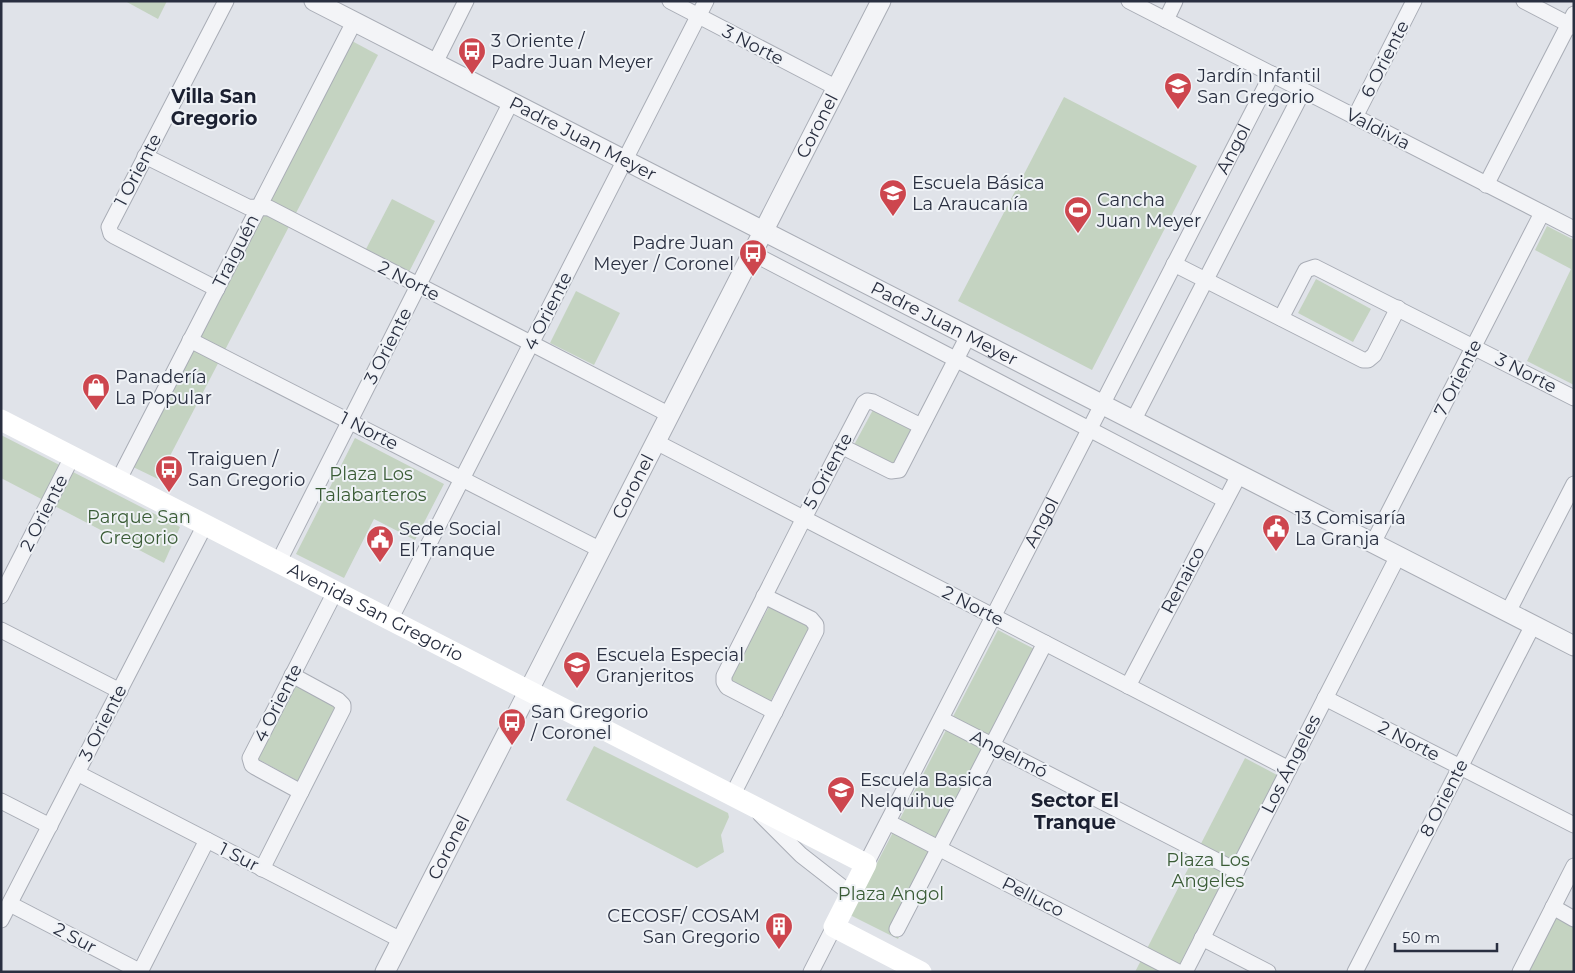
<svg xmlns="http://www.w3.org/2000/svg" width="1575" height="973" font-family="Montserrat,sans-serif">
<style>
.green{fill:#c4d3c1}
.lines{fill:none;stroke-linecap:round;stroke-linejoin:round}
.minor-casing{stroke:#a9adb6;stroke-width:17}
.tertiary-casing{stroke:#a9adb6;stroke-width:21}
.minor{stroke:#f3f4f7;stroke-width:15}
.tertiary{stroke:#f3f4f7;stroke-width:19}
.secondary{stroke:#fff;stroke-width:21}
.labels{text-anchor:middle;stroke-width:4;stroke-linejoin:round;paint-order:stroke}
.poi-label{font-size:18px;fill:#292f40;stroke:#eff2f6;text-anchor:start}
.street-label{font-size:18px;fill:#292f40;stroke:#eff2f6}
.park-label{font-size:18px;fill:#3a5c36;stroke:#eff2f6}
.neighbourhood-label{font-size:19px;font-weight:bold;fill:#1b2031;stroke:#eff2f6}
</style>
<rect width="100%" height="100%" fill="#e0e3e9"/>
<g class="green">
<polygon points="125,1 167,1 158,19"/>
<polygon points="352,41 378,55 158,479 131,466"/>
<polygon points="1064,97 1197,166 1092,370 958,301"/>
<polygon points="392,199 435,221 409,272 365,251"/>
<polygon points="1547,226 1574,240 1574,385 1527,361 1571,269 1535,250"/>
<polygon points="1316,279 1371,309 1353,342 1298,313"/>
<polygon points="576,291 620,313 594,365 550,343"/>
<polygon points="874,408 914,428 895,466 854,445"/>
<polygon points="1,435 180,527 164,563 1,478"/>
<polygon points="355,438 444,484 415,540 374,519 344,578 296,554"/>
<polygon points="770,605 811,627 770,702 729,679"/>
<polygon points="998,630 1044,654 898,939 850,915"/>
<polygon points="296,681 336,702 338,710 300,782 254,757"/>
<polygon points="594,746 728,813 729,817 721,835 724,852 697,868 566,800"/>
<polygon points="1245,758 1277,775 1176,972 1135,972"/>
<polygon points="1554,917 1574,927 1574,972 1524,972"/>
</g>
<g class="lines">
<g class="minor-casing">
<g id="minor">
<polyline points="670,1 837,88"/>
<polyline points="1129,1 1574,229"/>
<polyline points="1524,1 1574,27"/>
<polyline points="1166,20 1175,1"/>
<polyline points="435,63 466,1"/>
<polyline points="1355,117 1414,1"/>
<polyline points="145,156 248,207 269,208 670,415"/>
<polyline points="1486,185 1574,14"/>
<polyline points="752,253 1225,500"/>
<polyline points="1174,264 1363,360 1368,360 1374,355 1398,308"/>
<polyline points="217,289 114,236 111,234 109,227 226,1"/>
<polyline points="1281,318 1306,270 1315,267 1574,398"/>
<polyline points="190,340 601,550"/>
<polyline points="1133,421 1303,91"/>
<polyline points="656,442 1289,769"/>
<polyline points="841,446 891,471 899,470 968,336"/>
<polyline points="118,481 354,22"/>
<polyline points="1373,543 1542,213"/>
<polyline points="278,563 511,102"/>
<polyline points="1,596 72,457"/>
<polyline points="1508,612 1574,484"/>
<polyline points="390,620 706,1"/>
<polyline points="1,630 120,691"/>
<polyline points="1128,686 1239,475"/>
<polyline points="1325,698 1574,825"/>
<polyline points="775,712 727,687 724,682 724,676 804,518 864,403 867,401 873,402 921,426"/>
<polyline points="941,719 1237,871"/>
<polyline points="77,773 401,940"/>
<polyline points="301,792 255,767 252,765 250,758 335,592"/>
<polyline points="732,796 816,631 816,625 811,619 764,596"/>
<polyline points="1,801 50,826"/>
<polyline points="760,814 801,855 851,894"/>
<polyline points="888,822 1178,972"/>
<path id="s1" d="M 866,864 L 1272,74"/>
<polyline points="262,869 343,709 343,705 338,700 292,675"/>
<polyline points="10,904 141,972"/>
<polyline points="1553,907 1574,919"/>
<polyline points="1,920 205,525"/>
<polyline points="897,929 1045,643"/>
<polyline points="1202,938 1268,972"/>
<polyline points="140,972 207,840"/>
<polyline points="811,972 834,927"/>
<polyline points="1185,972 1398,556"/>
<polyline points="1355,972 1533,625"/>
<polyline points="1520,972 1574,866"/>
</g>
</g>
<g class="tertiary-casing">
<g id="tertiary">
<path id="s2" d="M 314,1 L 1574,646"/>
<path id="s3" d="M 385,972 L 881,1"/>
</g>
</g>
<use href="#minor" class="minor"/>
<use href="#tertiary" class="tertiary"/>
<path class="secondary" id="s4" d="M 1,420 L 866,864 L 834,927 L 921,972"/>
</g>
<defs>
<g id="bus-pin" transform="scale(1.4375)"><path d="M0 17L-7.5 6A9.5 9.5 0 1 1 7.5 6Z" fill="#cd464e" stroke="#eff2f6"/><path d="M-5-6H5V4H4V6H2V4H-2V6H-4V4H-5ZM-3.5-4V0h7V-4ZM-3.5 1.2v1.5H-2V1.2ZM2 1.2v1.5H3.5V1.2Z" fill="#fff"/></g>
<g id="school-pin" transform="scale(1.4375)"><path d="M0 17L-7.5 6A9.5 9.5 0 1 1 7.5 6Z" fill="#cd464e" stroke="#eff2f6"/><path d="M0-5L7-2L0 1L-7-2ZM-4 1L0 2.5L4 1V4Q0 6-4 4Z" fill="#fff"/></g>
<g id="stadium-pin" transform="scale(1.4375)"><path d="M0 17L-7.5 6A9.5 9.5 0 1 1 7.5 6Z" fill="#cd464e" stroke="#eff2f6"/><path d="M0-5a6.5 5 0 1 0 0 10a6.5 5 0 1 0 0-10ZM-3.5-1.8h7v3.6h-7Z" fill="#fff"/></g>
<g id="shop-pin" transform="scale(1.4375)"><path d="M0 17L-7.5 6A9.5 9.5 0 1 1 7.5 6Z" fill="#cd464e" stroke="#eff2f6"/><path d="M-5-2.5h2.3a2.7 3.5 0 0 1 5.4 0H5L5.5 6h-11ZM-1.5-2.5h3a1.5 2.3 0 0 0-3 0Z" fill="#fff"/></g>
<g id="civic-pin" transform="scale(1.4375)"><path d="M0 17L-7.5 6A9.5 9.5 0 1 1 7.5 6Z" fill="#cd464e" stroke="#eff2f6"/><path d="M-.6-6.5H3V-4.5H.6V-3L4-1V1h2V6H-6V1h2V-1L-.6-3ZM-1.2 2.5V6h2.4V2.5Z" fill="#fff"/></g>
<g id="building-pin" transform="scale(1.4375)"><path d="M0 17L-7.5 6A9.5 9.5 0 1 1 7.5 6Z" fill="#cd464e" stroke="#eff2f6"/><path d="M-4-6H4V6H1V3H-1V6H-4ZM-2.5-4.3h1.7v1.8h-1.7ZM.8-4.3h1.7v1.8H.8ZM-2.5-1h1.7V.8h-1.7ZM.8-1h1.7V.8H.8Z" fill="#fff"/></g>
</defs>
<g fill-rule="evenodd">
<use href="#bus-pin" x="472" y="51"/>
<use href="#school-pin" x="1178" y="86"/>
<use href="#school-pin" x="893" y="193"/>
<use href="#stadium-pin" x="1078" y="210"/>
<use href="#bus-pin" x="753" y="253"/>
<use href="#shop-pin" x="96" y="387"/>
<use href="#bus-pin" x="169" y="469"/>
<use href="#civic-pin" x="1276" y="528"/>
<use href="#civic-pin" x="380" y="539"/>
<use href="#school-pin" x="577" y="665"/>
<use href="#bus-pin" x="512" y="722"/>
<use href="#school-pin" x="841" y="790"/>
<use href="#building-pin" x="779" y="926"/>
</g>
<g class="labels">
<g class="poi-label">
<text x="491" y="47">3 Oriente /<tspan x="491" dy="21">Padre Juan Meyer</tspan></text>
<text x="1197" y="82">Jardín Infantil<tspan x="1197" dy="21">San Gregorio</tspan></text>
<text x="912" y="189">Escuela Básica<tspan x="912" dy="21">La Araucanía</tspan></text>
<text x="1097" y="206">Cancha<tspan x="1097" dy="21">Juan Meyer</tspan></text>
<text x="734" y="249" text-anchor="end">Padre Juan<tspan x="734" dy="21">Meyer / Coronel</tspan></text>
<text x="115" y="383">Panadería<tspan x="115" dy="21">La Popular</tspan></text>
<text x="188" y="465">Traiguen /<tspan x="188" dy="21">San Gregorio</tspan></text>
<text x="1295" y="524">13 Comisaría<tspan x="1295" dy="21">La Granja</tspan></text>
<text x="399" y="535">Sede Social<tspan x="399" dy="21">El Tranque</tspan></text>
<text x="596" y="661">Escuela Especial<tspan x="596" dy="21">Granjeritos</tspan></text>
<text x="531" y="718">San Gregorio<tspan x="531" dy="21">/ Coronel</tspan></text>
<text x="860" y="786">Escuela Basica<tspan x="860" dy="21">Nelquihue</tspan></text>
<text x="760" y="922" text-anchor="end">CECOSF/ COSAM<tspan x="760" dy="21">San Gregorio</tspan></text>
</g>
<g class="street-label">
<text transform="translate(753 45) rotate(27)" y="6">3 Norte</text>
<text transform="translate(1385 59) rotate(-63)" y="6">6 Oriente</text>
<text dy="6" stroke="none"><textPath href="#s3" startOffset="950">Coronel</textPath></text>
<text transform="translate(1378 129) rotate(27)" y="6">Valdivia</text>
<text dy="6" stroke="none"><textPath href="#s2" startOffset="302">Padre Juan Meyer</textPath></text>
<text dy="6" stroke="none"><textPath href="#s1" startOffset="804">Angol</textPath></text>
<text transform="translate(138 170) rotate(-62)" y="6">1 Oriente</text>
<text transform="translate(236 251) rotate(-63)" y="6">Traiguén</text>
<text transform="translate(409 281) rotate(27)" y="6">2 Norte</text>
<text transform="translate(548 311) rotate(-63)" y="6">4 Oriente</text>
<text dy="6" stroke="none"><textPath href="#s2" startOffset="708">Padre Juan Meyer</textPath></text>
<text transform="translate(388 346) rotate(-63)" y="6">3 Oriente</text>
<text transform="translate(1526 373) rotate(27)" y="6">3 Norte</text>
<text transform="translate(1458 378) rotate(-63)" y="6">7 Oriente</text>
<text transform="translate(369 431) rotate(27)" y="6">1 Norte</text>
<text transform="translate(828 471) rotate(-62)" y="6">5 Oriente</text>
<text dy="6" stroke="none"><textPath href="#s3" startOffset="545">Coronel</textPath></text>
<text transform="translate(44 513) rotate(-63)" y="6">2 Oriente</text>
<text dy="6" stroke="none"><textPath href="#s1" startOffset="384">Angol</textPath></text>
<text transform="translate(1183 580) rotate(-62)" y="6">Renaico</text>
<text transform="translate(973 606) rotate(27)" y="6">2 Norte</text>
<text dy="6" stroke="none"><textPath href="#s4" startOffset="421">Avenida San Gregorio</textPath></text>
<text transform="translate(278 703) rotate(-63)" y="6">4 Oriente</text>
<text transform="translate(103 723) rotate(-63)" y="6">3 Oriente</text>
<text transform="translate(1409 741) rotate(27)" y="6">2 Norte</text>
<text transform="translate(1009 754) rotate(27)" y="6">Angelmó</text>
<text transform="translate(1291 764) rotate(-63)" y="6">Los Ángeles</text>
<text transform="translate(1444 798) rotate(-63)" y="6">8 Oriente</text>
<text dy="6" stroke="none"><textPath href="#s3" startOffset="140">Coronel</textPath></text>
<text transform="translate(239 857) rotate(27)" y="6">1 Sur</text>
<text transform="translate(1033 897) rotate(27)" y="6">Pelluco</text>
<text transform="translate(75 938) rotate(28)" y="6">2 Sur</text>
</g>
<g class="park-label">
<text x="371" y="480">Plaza Los<tspan x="371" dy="21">Talabarteros</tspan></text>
<text x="139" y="523">Parque San<tspan x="139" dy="21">Gregorio</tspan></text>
<text x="1208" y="866">Plaza Los<tspan x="1208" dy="21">Angeles</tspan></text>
<text x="891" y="900">Plaza Angol</text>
</g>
<g class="neighbourhood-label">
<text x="214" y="103">Villa San<tspan x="214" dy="22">Gregorio</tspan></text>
<text x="1075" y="807">Sector El<tspan x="1075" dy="22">Tranque</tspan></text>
</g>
</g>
<rect width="1575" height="973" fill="none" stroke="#292f40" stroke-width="5"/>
<path d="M1395 943v8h102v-8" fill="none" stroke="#292f40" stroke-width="2.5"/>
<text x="1402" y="943" font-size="15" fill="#292f40" stroke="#eff2f6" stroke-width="4" paint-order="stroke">50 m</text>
</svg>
